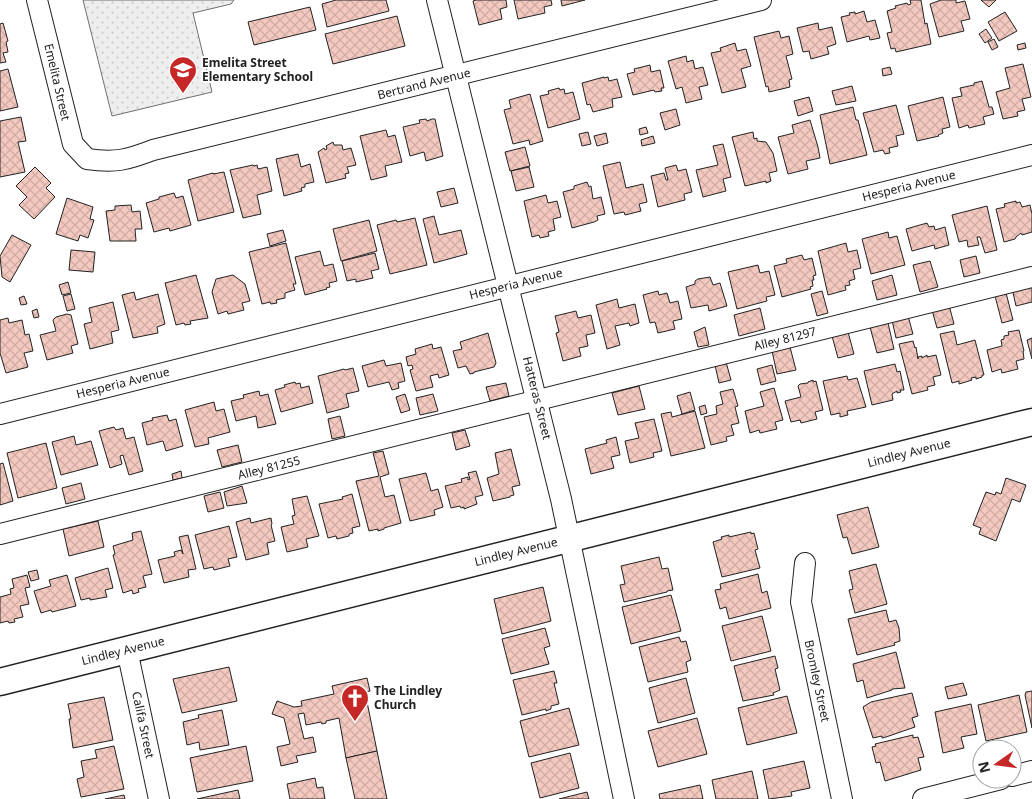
<svg xmlns="http://www.w3.org/2000/svg" width="1032" height="799" font-family="'Noto Sans',sans-serif">
<style>
.grass{fill:url(#grass-dots);stroke:#6f6f6f}
.building{fill:url(#building-cross-hatch);stroke:#222}
.lines{fill:none;stroke-linecap:round;stroke-linejoin:round}
.minor-casing{stroke:#222;stroke-width:22}
.major-casing{stroke:#222;stroke-width:29}
.minor{stroke:#fff;stroke-width:20}
.major{stroke:#fff;stroke-width:26}
.labels{text-anchor:middle;stroke-width:4;stroke-linejoin:round;paint-order:stroke}
.poi-label{font-size:12px;font-weight:bold;fill:#222;stroke:#fff;text-anchor:start}
.street-label{font-size:12px;fill:#222;stroke:#fff}
</style>
<defs>
<pattern id="grass-dots" width="8" height="8" patternUnits="userSpaceOnUse" patternTransform="scale(1.25)"><rect width="8" height="8" fill="#eee"/><path d="M2 2h.1M6 6h.1" fill="none" stroke="#ccc" stroke-width="1.8" stroke-linecap="round"/></pattern>
<pattern id="building-cross-hatch" width="8" height="8" patternUnits="userSpaceOnUse" patternTransform="scale(1.25)"><rect width="8" height="8" fill="#f3c9c0"/><path d="M0 0l8 8M0 8l8-8" fill="none" stroke="#d0aca5"/></pattern>
</defs>
<rect width="100%" height="100%" fill="#fff"/>
<polygon class="grass" points="83,0 234,0 231,4 193,13 212,92 112,116"/>
<g class="building">
<polygon points="336,0 386,0 389,11 327,27 322,4"/>
<polygon points="476,0 506,0 507,7 500,9 502,19 479,25 473,1"/>
<polygon points="514,0 551,0 552,5 544,7 545,13 518,19"/>
<polygon points="561,0 585,0 562,6"/>
<polygon points="910,0 921,0 925,24 927,23 931,44 896,52 895,48 891,49 887,33 892,32 887,11 896,8 895,6 907,3 908,5 911,4"/>
<polygon points="941,0 956,0 956,3 965,1 970,19 961,21 964,31 939,37 930,4"/>
<polygon points="981,0 996,0 989,7"/>
<polygon points="310,7 316,30 254,45 248,22"/>
<polygon points="864,11 867,22 875,20 880,38 870,40 869,36 847,42 841,17 850,15 849,13 855,12 855,14"/>
<polygon points="1005,12 1017,31 999,41 988,22"/>
<polygon points="397,16 405,46 333,64 325,34"/>
<polygon points="3,23 8,41 6,42 8,52 3,53 6,62 0,63 0,24"/>
<polygon points="818,23 819,30 832,27 836,44 827,47 829,54 811,59 809,51 803,52 797,28"/>
<polygon points="986,29 992,38 985,43 979,34"/>
<polygon points="779,31 781,38 789,36 793,54 786,56 792,79 789,80 790,87 769,92 768,86 766,87 754,37"/>
<polygon points="994,39 998,47 992,50 988,42"/>
<polygon points="735,43 737,51 746,49 751,66 741,69 746,87 722,93 711,53 721,51 720,48"/>
<polygon points="1025,43 1026,48 1018,50 1017,45"/>
<polygon points="686,56 687,62 693,60 695,69 703,67 708,85 699,87 702,99 686,103 682,87 676,89 668,61"/>
<polygon points="1023,64 1031,97 1022,99 1025,110 1017,112 1018,116 1003,119 996,92 1010,88 1005,68"/>
<polygon points="650,65 651,72 660,70 664,88 661,88 662,91 655,92 654,90 633,95 627,74 635,72 634,69"/>
<polygon points="890,67 892,74 883,76 882,69"/>
<polygon points="8,69 18,107 0,111 0,71"/>
<polygon points="604,77 604,78 608,77 609,81 617,79 622,97 612,99 613,107 593,112 590,104 587,105 582,83"/>
<polygon points="982,81 989,107 992,107 994,114 983,117 985,124 969,128 968,125 959,128 952,98 962,96 960,88 974,85 974,83"/>
<polygon points="852,86 856,101 836,105 832,91"/>
<polygon points="559,88 560,90 564,89 565,94 573,92 580,119 548,128 540,96 549,94 548,91"/>
<polygon points="530,94 543,141 530,145 529,140 513,144 504,110 511,108 509,100"/>
<polygon points="809,97 813,111 798,116 794,101"/>
<polygon points="943,97 950,127 942,129 943,133 938,135 939,136 917,141 908,106"/>
<polygon points="896,105 904,134 896,136 898,146 889,148 890,153 885,154 883,150 874,152 863,113"/>
<polygon points="853,107 856,120 858,120 867,155 830,164 820,115"/>
<polygon points="676,109 680,125 665,130 660,113"/>
<polygon points="21,117 26,141 18,142 25,172 0,177 0,121"/>
<polygon points="426,119 427,121 432,119 435,119 443,156 426,161 424,152 410,156 403,127 420,123 419,120"/>
<polygon points="810,120 818,147 820,158 806,161 808,169 788,174 778,137 794,133 792,125"/>
<polygon points="646,127 648,133 640,135 639,129"/>
<polygon points="386,130 388,137 395,135 402,162 385,166 387,176 371,180 360,136"/>
<polygon points="588,132 591,144 582,146 579,134"/>
<polygon points="753,132 754,139 757,138 757,141 766,142 773,153 777,171 769,173 771,181 766,183 766,181 745,186 732,137"/>
<polygon points="606,133 608,143 597,146 594,136"/>
<polygon points="653,136 655,143 642,146 641,140"/>
<polygon points="333,142 334,145 342,145 343,150 351,148 356,165 347,167 349,173 345,174 346,178 326,183 318,152 324,148 325,150 327,149 326,146"/>
<polygon points="723,144 731,177 723,179 726,191 703,197 696,170 718,165 713,146"/>
<polygon points="525,147 530,166 510,171 505,152"/>
<polygon points="298,154 301,167 310,164 314,182 305,184 305,187 301,188 302,191 284,196 276,159"/>
<polygon points="620,162 626,188 643,184 647,202 639,204 641,211 625,215 624,212 614,214 603,166"/>
<polygon points="253,165 254,166 257,165 258,169 267,167 272,191 257,195 261,214 243,218 230,170"/>
<polygon points="676,165 678,171 686,169 692,192 684,194 685,200 658,207 651,176 664,173 666,180 668,180 665,168"/>
<polygon points="35,167 51,183 46,188 55,197 34,219 19,205 27,197 16,186"/>
<polygon points="529,167 534,187 516,191 511,171"/>
<polygon points="224,172 234,212 198,221 188,180 213,173 213,174"/>
<polygon points="587,182 589,187 591,186 593,199 601,197 605,214 597,216 598,220 594,222 572,228 563,192 574,189 574,186"/>
<polygon points="454,188 458,203 441,207 437,192"/>
<polygon points="174,193 176,198 183,196 191,225 170,231 169,228 154,232 146,203 159,199 159,197"/>
<polygon points="546,195 548,203 557,201 561,217 553,219 555,230 548,232 549,236 540,238 539,235 532,237 524,201"/>
<polygon points="67,198 93,207 90,219 94,220 88,238 80,235 78,241 56,234"/>
<polygon points="1016,201 1016,203 1020,202 1022,207 1030,205 1032,214 1032,232 1022,235 1021,233 1016,237 1015,239 1004,242 996,209 1005,207 1004,204"/>
<polygon points="131,205 132,212 140,211 142,229 135,229 136,241 110,241 106,211 115,210 115,206"/>
<polygon points="987,206 997,250 985,253 980,237 977,237 979,245 968,247 967,240 959,242 952,215"/>
<polygon points="434,216 439,235 461,230 467,254 434,263 423,219"/>
<polygon points="415,218 427,265 390,274 377,225 396,220 397,222"/>
<polygon points="369,220 377,251 341,261 333,229"/>
<polygon points="927,223 929,227 934,226 935,230 945,227 949,245 935,249 934,245 912,251 906,229"/>
<polygon points="283,230 286,241 270,246 267,234"/>
<polygon points="888,232 889,238 897,236 905,265 871,274 862,239"/>
<polygon points="12,235 31,245 10,282 2,277 0,256"/>
<polygon points="286,243 296,284 293,284 295,290 285,293 285,298 276,300 277,303 271,304 270,302 262,304 249,252"/>
<polygon points="846,243 848,252 857,250 861,268 853,270 855,279 849,281 850,285 845,286 846,290 828,295 818,251"/>
<polygon points="71,250 95,252 93,272 69,270"/>
<polygon points="320,251 324,266 333,264 337,281 329,283 330,287 326,288 327,289 305,295 295,257"/>
<polygon points="375,253 379,269 371,271 373,278 356,282 356,279 347,281 342,261"/>
<polygon points="802,255 804,260 812,258 816,275 813,276 814,280 812,280 813,286 810,287 811,289 782,297 774,266 787,263 786,259"/>
<polygon points="976,256 980,273 964,277 960,260"/>
<polygon points="930,261 938,287 920,292 913,265"/>
<polygon points="758,265 760,273 769,271 775,295 766,297 767,301 737,309 728,272"/>
<polygon points="196,275 208,318 190,321 191,324 185,325 184,323 176,325 165,283"/>
<polygon points="233,275 245,284 250,301 242,303 244,310 228,314 227,311 218,314 212,292 216,279"/>
<polygon points="892,275 897,295 877,300 872,281"/>
<polygon points="710,277 713,285 720,283 727,306 709,311 708,305 691,308 686,287 695,284 695,281 698,279"/>
<polygon points="68,282 71,293 62,295 59,285"/>
<polygon points="1032,283 1032,302 1016,306 1012,288"/>
<polygon points="1005,289 1013,320 1002,323 994,292"/>
<polygon points="658,291 659,295 667,293 670,303 678,301 682,319 673,321 675,329 658,333 655,322 650,323 643,295"/>
<polygon points="822,291 828,313 817,316 811,294"/>
<polygon points="134,292 136,300 158,294 165,324 157,327 158,333 133,338 122,295"/>
<polygon points="71,294 75,309 67,311 63,296"/>
<polygon points="24,296 27,304 21,305 19,298"/>
<polygon points="617,299 619,308 635,304 639,323 630,326 629,323 615,326 620,345 607,349 596,305"/>
<polygon points="113,302 119,330 111,332 113,343 90,349 84,324 92,322 89,308"/>
<polygon points="949,305 954,324 937,328 932,310"/>
<polygon points="760,308 765,329 739,336 734,315"/>
<polygon points="37,309 39,317 34,318 32,311"/>
<polygon points="576,311 578,318 591,315 595,333 586,335 588,346 579,348 581,356 563,361 556,333 559,332 555,316"/>
<polygon points="67,314 71,315 78,344 71,346 73,353 47,360 40,335 56,331 53,320 56,317"/>
<polygon points="908,316 913,334 896,338 892,320"/>
<polygon points="8,318 9,323 22,320 25,335 29,334 33,351 24,353 28,367 6,373 0,353 0,320"/>
<polygon points="888,323 894,349 877,353 870,327"/>
<polygon points="705,327 709,345 698,347 694,332"/>
<polygon points="1019,330 1024,351 1023,351 1024,359 1016,361 1018,369 1002,373 1001,369 992,372 987,350 1002,346 1001,340 1004,339 1004,336 1009,335 1008,332"/>
<polygon points="954,331 957,345 975,340 984,375 982,375 982,377 976,379 976,377 971,378 972,380 959,384 959,381 952,383 940,334"/>
<polygon points="848,332 854,354 838,358 832,336"/>
<polygon points="488,333 496,363 494,367 474,372 474,373 470,374 466,366 458,368 453,351 462,349 460,342"/>
<polygon points="1032,338 1032,359 1027,340"/>
<polygon points="913,341 915,348 916,347 918,359 918,357 922,356 922,358 927,355 927,357 936,355 941,375 933,377 935,385 927,387 928,390 912,394 899,344"/>
<polygon points="432,344 433,349 441,347 449,375 439,378 438,374 430,376 433,387 416,391 410,370 413,369 412,365 408,366 406,357 416,354 415,349"/>
<polygon points="790,347 796,370 777,374 772,351"/>
<polygon points="384,360 386,366 401,363 405,381 398,383 399,388 392,390 389,382 368,387 362,366"/>
<polygon points="726,362 731,380 719,383 715,365"/>
<polygon points="895,364 897,372 900,371 904,390 900,390 901,392 897,393 897,391 892,394 893,400 872,405 864,371"/>
<polygon points="772,365 776,381 761,385 757,369"/>
<polygon points="353,368 359,391 346,394 349,407 327,413 318,376 344,369 345,370"/>
<polygon points="847,376 848,380 857,378 866,407 847,411 848,415 840,417 840,413 831,415 823,381"/>
<polygon points="813,380 813,382 816,381 823,410 815,412 817,419 801,423 800,420 791,422 785,401 801,397 798,386 800,384 808,383 808,382"/>
<polygon points="295,382 296,384 300,383 301,388 309,386 313,403 281,412 275,390 285,387 284,385"/>
<polygon points="506,383 509,396 490,401 486,387"/>
<polygon points="639,386 645,409 618,415 612,393"/>
<polygon points="774,388 783,420 775,422 777,429 760,433 759,430 750,433 745,411 764,406 760,392"/>
<polygon points="733,389 738,406 735,407 739,423 731,425 734,435 726,437 727,441 711,445 704,417 717,414 716,406 723,404 720,392"/>
<polygon points="259,391 260,396 268,394 276,424 258,428 256,416 236,421 231,401 244,398 243,395"/>
<polygon points="690,392 695,410 682,414 677,396"/>
<polygon points="405,394 410,410 401,413 396,397"/>
<polygon points="433,394 438,411 420,415 416,398"/>
<polygon points="214,402 216,411 224,409 230,432 208,438 209,444 195,447 185,410"/>
<polygon points="705,405 707,413 701,415 699,407"/>
<polygon points="695,411 705,448 671,456 661,414 671,412 672,417"/>
<polygon points="167,415 169,421 176,419 183,446 166,451 163,441 147,445 142,423 153,420 152,418"/>
<polygon points="340,416 345,436 332,439 328,419"/>
<polygon points="654,419 662,451 653,453 654,457 630,463 625,441 639,438 635,423"/>
<polygon points="114,427 116,430 123,428 126,439 134,437 143,471 129,475 123,455 120,456 122,464 110,468 99,431"/>
<polygon points="465,430 470,446 456,450 452,433"/>
<polygon points="74,436 76,445 91,441 98,465 61,475 52,442"/>
<polygon points="616,437 620,455 611,457 614,468 591,474 585,449 607,443 606,440"/>
<polygon points="46,443 57,488 18,498 7,453"/>
<polygon points="238,445 242,462 222,467 217,450"/>
<polygon points="511,449 520,485 512,487 514,495 510,496 510,497 493,501 487,478 499,474 495,453"/>
<polygon points="383,451 389,474 380,477 385,497 394,495 401,523 384,528 384,529 378,531 378,529 369,531 356,481 379,476 373,453"/>
<polygon points="3,463 13,501 0,505 0,464"/>
<polygon points="181,471 182,478 173,480 172,474"/>
<polygon points="476,471 483,495 475,497 477,504 464,509 464,507 461,508 460,506 451,508 445,486 462,482 461,479 468,477 468,480 470,479 468,473"/>
<polygon points="426,473 431,491 438,489 443,507 434,510 435,515 410,521 399,479"/>
<polygon points="1006,478 1026,485 1020,502 1012,499 996,541 979,534 981,528 973,525 986,492 995,495 996,492 1001,494"/>
<polygon points="81,483 85,499 66,504 62,488"/>
<polygon points="242,486 247,503 227,506 224,492"/>
<polygon points="220,492 224,508 208,512 204,496"/>
<polygon points="352,494 360,526 352,528 353,533 349,534 349,536 337,539 336,536 328,538 319,504 343,499 342,497"/>
<polygon points="307,496 319,536 306,539 308,547 287,552 281,527 294,524 292,516 295,515 292,499"/>
<polygon points="868,507 879,547 852,554 847,537 843,538 837,515"/>
<polygon points="250,518 251,523 271,518 272,524 271,525 275,541 267,543 269,554 246,560 236,522"/>
<polygon points="98,521 104,547 69,556 63,529"/>
<polygon points="229,526 237,557 228,559 230,566 214,570 213,567 204,569 195,535"/>
<polygon points="141,531 152,574 143,576 146,587 138,589 139,592 133,594 132,590 123,593 113,555 115,554 113,546 133,540 132,533"/>
<polygon points="751,532 751,534 754,533 758,549 755,550 760,568 722,577 713,542 722,539 721,537 729,535 729,537"/>
<polygon points="188,535 196,569 188,570 189,577 164,583 158,560 175,556 174,552 181,550 183,554 179,537"/>
<polygon points="659,557 662,569 668,568 673,590 667,591 667,592 624,602 620,585 625,584 621,566"/>
<polygon points="876,564 887,604 855,613 849,590 853,589 849,571"/>
<polygon points="108,568 113,588 105,590 107,597 90,600 90,598 81,600 75,578"/>
<polygon points="37,570 39,579 31,581 28,572"/>
<polygon points="758,574 762,593 767,591 771,608 729,619 726,607 720,609 715,590 721,589 720,584"/>
<polygon points="27,575 30,587 25,588 29,604 20,606 23,617 14,619 15,622 9,623 8,621 0,623 0,597 11,594 10,589 14,588 12,579"/>
<polygon points="67,575 76,606 52,612 51,610 41,613 34,591 51,586 49,580"/>
<polygon points="543,587 551,621 502,634 494,599"/>
<polygon points="671,595 681,631 631,644 622,607"/>
<polygon points="886,610 889,622 896,620 899,628 900,641 894,643 895,645 857,655 848,619"/>
<polygon points="762,616 771,651 731,661 722,626"/>
<polygon points="545,628 550,646 544,648 549,664 511,674 502,639"/>
<polygon points="679,637 681,642 686,641 691,660 686,662 688,672 648,682 639,647"/>
<polygon points="896,652 905,688 892,689 892,690 867,698 863,680 857,682 853,664"/>
<polygon points="775,656 778,668 775,669 780,690 773,693 774,695 743,701 734,666"/>
<polygon points="229,667 237,701 182,713 173,679"/>
<polygon points="554,671 557,683 554,683 559,704 551,706 551,709 546,711 546,709 522,715 513,680"/>
<polygon points="367,678 370,691 365,692 377,751 346,758 339,718 326,721 326,723 322,724 321,722 306,725 304,713 298,714 304,739 313,737 316,752 296,756 298,762 281,766 277,747 290,744 284,718 272,714 277,701 294,707 302,706 301,701 334,694 332,686"/>
<polygon points="686,678 695,713 658,723 649,688"/>
<polygon points="963,683 967,695 948,699 945,687"/>
<polygon points="1032,691 1032,728 1025,695 1026,692"/>
<polygon points="912,693 918,716 912,718 915,727 886,737 882,738 882,736 873,738 863,707 871,702"/>
<polygon points="1019,695 1027,732 986,741 978,705"/>
<polygon points="787,696 797,733 747,745 738,708"/>
<polygon points="104,697 113,740 73,748 69,719 71,719 68,704"/>
<polygon points="971,704 977,734 961,737 964,748 943,753 935,712"/>
<polygon points="569,708 579,745 529,757 520,721"/>
<polygon points="222,710 229,745 200,750 199,742 187,745 183,722 199,718 198,715"/>
<polygon points="697,718 707,754 658,767 648,731"/>
<polygon points="913,735 913,738 918,737 924,757 918,758 921,770 885,781 880,762 876,763 872,747 876,746 875,744"/>
<polygon points="114,746 124,789 81,797 77,779 84,777 81,761 97,758 95,750"/>
<polygon points="246,746 253,781 197,792 190,758"/>
<polygon points="377,751 387,799 355,799 346,758"/>
<polygon points="570,753 579,788 540,798 531,763"/>
<polygon points="804,761 810,788 791,792 792,796 769,799 763,770"/>
<polygon points="752,771 758,799 716,799 712,780"/>
<polygon points="315,778 317,788 323,787 325,799 290,799 287,784"/>
<polygon points="700,785 703,799 660,799 659,794"/>
<polygon points="238,790 240,799 197,799"/>
<polygon points="587,792 589,799 559,799"/>
<polygon points="124,795 125,799 105,799"/>
</g>
<g class="lines">
<g class="minor-casing">
<g id="minor">
<path d="M 37,0 L 73,144 L 87,159 C 116,163 127,160 153,150 L 761,0"/>
<polyline points="437,0 561,499 624,799"/>
<polyline points="0,414 1032,155"/>
<polyline points="0,534 1032,277"/>
<polyline points="805,563 801,602 842,799"/>
<polyline points="127,650 159,799"/>
<polyline points="1012,776 1032,771"/>
<polyline points="923,799 1001,779"/>
</g>
</g>
<g class="major-casing">
<polyline id="major" points="0,682 1032,422"/>
</g>
<use href="#minor" class="minor"/>
<use href="#major" class="major"/>
</g>
<defs>
<g id="school-pin" transform="scale(1.4375)"><path d="M0 17L-7.5 6A9.5 9.5 0 1 1 7.5 6Z" fill="#c62828" stroke="#fff"/><path d="M0-5L7-2L0 1L-7-2ZM-4 1L0 2.5L4 1V4Q0 6-4 4Z" fill="#fff"/></g>
<g id="church-pin" transform="scale(1.4375)"><path d="M0 17L-7.5 6A9.5 9.5 0 1 1 7.5 6Z" fill="#c62828" stroke="#fff"/><path d="M-1.2-6h2.4v3.5h3.3v2.4h-3.3V6h-2.4V-.1h-3.3v-2.4h3.3Z" fill="#fff"/></g>
</defs>
<g fill-rule="evenodd">
<use href="#school-pin" x="183" y="70"/>
<use href="#church-pin" x="355" y="698"/>
</g>
<g class="labels">
<g class="poi-label">
<text x="202" y="67">Emelita Street<tspan x="202" dy="14">Elementary School</tspan></text>
<text x="374" y="695">The Lindley<tspan x="374" dy="14">Church</tspan></text>
</g>
<g class="street-label">
<text transform="translate(57 82) rotate(77)" y="4">Emelita Street</text>
<text transform="translate(424 84) rotate(-14)" y="4">Bertrand Avenue</text>
<text transform="translate(909 186) rotate(-14)" y="4">Hesperia Avenue</text>
<text transform="translate(516 284) rotate(-14)" y="4">Hesperia Avenue</text>
<text transform="translate(785 339) rotate(-14)" y="4">Alley 81297</text>
<text transform="translate(123 383) rotate(-14)" y="4">Hesperia Avenue</text>
<text transform="translate(537 398) rotate(76)" y="4">Hatteras Street</text>
<text transform="translate(909 453) rotate(-14)" y="4">Lindley Avenue</text>
<text transform="translate(269 468) rotate(-14)" y="4">Alley 81255</text>
<text transform="translate(516 552) rotate(-14)" y="4">Lindley Avenue</text>
<text transform="translate(123 651) rotate(-14)" y="4">Lindley Avenue</text>
<text transform="translate(817 681) rotate(78)" y="4">Bromley Street</text>
<text transform="translate(143 725) rotate(78)" y="4">Califa Street</text>
</g>
</g>
<g transform="translate(997 764) rotate(256)"><circle r="24" fill="#ffffff" stroke="#a7a7a7"/>
<path d="M0-4L9 19L0 12L-9 19Z" fill="#c62828"/>
<text y="-8" font-size="14" font-weight="bold" text-anchor="middle" fill="#222222">N</text>
</g>
</svg>
